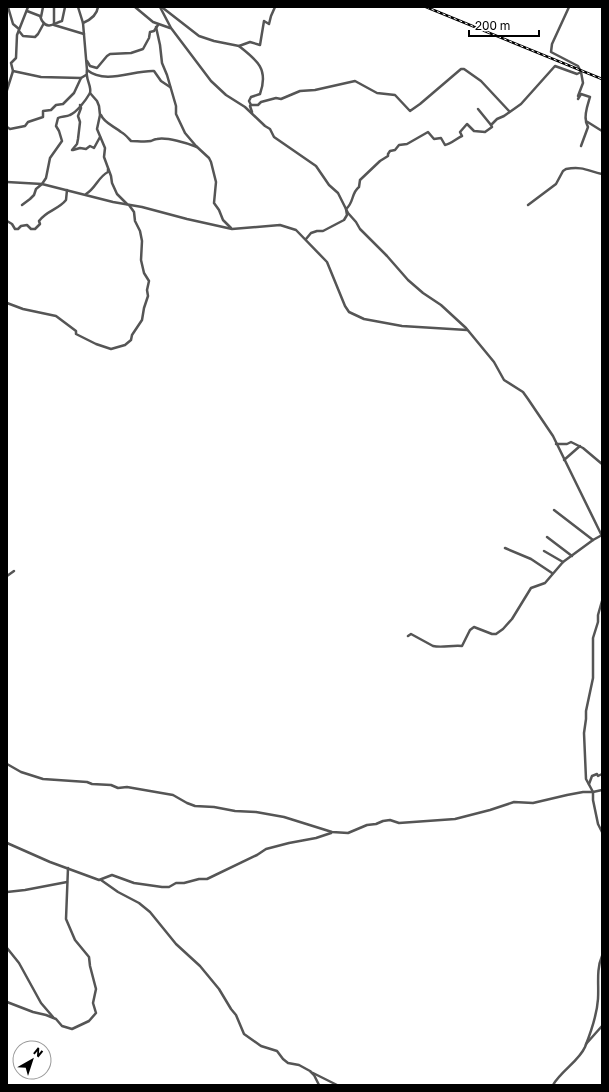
<svg xmlns="http://www.w3.org/2000/svg" width="609" height="1092" font-family="'Golos Text',sans-serif">
<style>
.lines{fill:none;stroke-linecap:round;stroke-linejoin:round}
.street{stroke:#555;stroke-width:2.5}
.rail-casing{stroke:#000;stroke-width:2.5}
.rail{stroke:#fff;stroke-width:1;stroke-dasharray:3;stroke-linecap:butt}
</style>
<rect width="100%" height="100%" fill="#fff"/>
<g class="lines">
<g class="street">
<polyline points="8,7 13,24 19,29"/>
<polyline points="54,7 54,25 84,34"/>
<path d="M 78,7 L 83,23 L 87,70 C 85,79 92,86 90,93 L 97,101 L 99,106 L 100,115 L 97,129 L 105,148 L 104,157 L 111,176 L 112,183 L 117,194 L 127,204"/>
<polyline points="135,7 153,22 170,28"/>
<polyline points="160,7 171,28 211,81 226,95 245,107 265,126 270,129 274,137 316,166 329,185 338,193 348,213 356,222 360,229 387,256 408,280 423,293 441,305 466,328 494,362 504,380 523,392 528,399 553,436 602,536"/>
<polyline points="163,8 199,36 214,41 239,46 250,42 260,45 264,21 269,24 271,16 275,7"/>
<path d="M 27,11 L 40,16 C 41,18 41,20 43,22 C 48,30 56,22 62,21 L 65,7"/>
<polyline points="41,17 43,7"/>
<path d="M 83,23 C 90,20 97,15 98,7"/>
<polyline points="156,27 160,45 162,63 167,75 176,106 176,114 185,133 196,146 209,158 211,162 216,182 214,203 219,210 223,220 231,228"/>
<polyline points="19,31 23,36 35,37 38,34 44,23"/>
<path d="M 239,46 C 257,60 269,69 260,94 L 251,97 L 249,101 L 251,105 L 250,106 L 252,112"/>
<polyline points="87,61 90,66 97,68 107,56 110,54 131,53 143,49 149,38 150,32 154,31 158,25"/>
<path d="M 87,70 C 106,85 133,70 154,71 L 161,81 L 170,87"/>
<polyline points="13,71 41,77 81,78 86,75"/>
<polyline points="7,90 13,71 11,63 16,58 17,35 28,7"/>
<polyline points="578,96 583,83 581,72"/>
<path d="M 578,99 L 581,94 L 590,97 C 588,104 584,114 586,121 L 602,131"/>
<polyline points="251,105 258,105 261,102 276,98 281,99 300,91 315,90 355,81 377,93 395,95 410,111 420,104 461,69 464,69 481,81 509,111"/>
<polyline points="478,109 491,125"/>
<path d="M 101,115 C 104,123 114,126 121,132 C 125,134 128,138 131,141 C 137,141 145,142 151,141 C 153,140 155,139 157,139 C 167,137 187,143 197,147"/>
<polyline points="7,127 10,129 25,126 28,122 43,117 43,111 51,110 56,105 63,104 74,93 81,78"/>
<polyline points="581,146 588,127 586,122"/>
<polyline points="72,150 77,144 78,139 80,122 78,116 81,108 80,105"/>
<polyline points="73,150 80,148 86,149 90,146 94,148 100,137"/>
<polyline points="7,182 42,184 113,202 142,207 187,219 232,229 280,225 296,230 327,262 345,306 349,312 364,319 402,326 467,330"/>
<path d="M 86,194 C 96,188 98,177 108,172 L 108,169"/>
<path d="M 22,205 L 30,199 L 34,195 L 36,189 L 42,184 L 46,178 L 50,158 L 62,141 L 59,131 L 56,126 L 58,118 C 62,116 66,117 70,115 C 77,112 86,100 90,93"/>
<path d="M 528,205 L 556,184 L 563,171 L 566,169 C 583,166 588,171 602,174"/>
<path d="M 7,221 L 12,224 L 15,229 L 18,229 L 21,226 L 27,225 L 31,229 L 35,229 L 40,224 L 39,221 C 47,210 58,210 66,200 L 67,190"/>
<path d="M 306,239 L 311,233 L 317,231 L 323,231 L 344,220 L 347,215 L 346,209 C 354,203 351,193 359,187 L 360,180 L 380,161 L 388,156 L 388,154 L 390,151 L 395,150 L 399,145 L 407,144 L 428,132 L 434,139 L 441,138 L 445,145 C 451,144 457,138 462,136 L 460,132 L 467,124 L 474,131 L 485,132 L 492,127 L 491,125 L 497,119 L 504,116 L 521,104 L 555,66 L 577,74 L 581,72 L 578,66 L 551,52 L 552,44 L 569,7"/>
<polyline points="7,303 23,309 56,316 76,331 76,334 96,344 111,349 125,345 131,340 132,335 142,320 144,308 148,296 147,290 149,281 144,273 141,260 142,241 140,231 135,221 134,212 129,205"/>
<polyline points="556,444 567,444 571,442 583,448 602,464"/>
<polyline points="564,460 580,446"/>
<polyline points="554,510 593,540"/>
<polyline points="547,537 572,556"/>
<polyline points="505,548 531,559 552,573"/>
<polyline points="544,551 563,562"/>
<polyline points="7,576 14,571"/>
<polyline points="602,601 598,615 598,622 593,638 593,678 586,711 586,719 584,733 586,779 593,792 593,800 598,824 602,832"/>
<path d="M 408,636 L 411,634 L 433,646 C 442,648 452,645 462,646 L 470,630 L 474,627 L 492,634 L 496,634 L 503,629 L 512,619 L 531,588 L 545,583 L 563,562 L 593,540 L 602,535"/>
<polyline points="7,764 21,772 43,779 87,782 92,784 111,785 118,788 127,787 173,795 187,803 195,806 214,807 235,811 256,812 284,817 332,832 348,833 367,825 376,824 383,821 390,820 399,823 455,819 490,810 514,802 533,803 567,795 583,792 593,792 602,790"/>
<polyline points="589,784 592,776 597,774 598,776 602,774"/>
<polyline points="7,843 50,862 99,880 112,875 134,883 162,887 169,887 176,883 184,883 199,879 207,879 257,855 266,849 289,843 316,838 331,833"/>
<polyline points="101,880 118,892 139,903 150,912 176,944 200,966 219,989 231,1009 236,1015 244,1034 261,1046 277,1051 283,1059 288,1063 299,1065 310,1071 314,1075 319,1085"/>
<polyline points="7,892 25,890 67,882"/>
<polyline points="7,948 19,963 41,1003 53,1017"/>
<polyline points="7,1002 33,1012 46,1015 56,1019 62,1026 72,1029 89,1021 96,1013 93,1003 96,989 90,966 89,957 75,940 66,919 68,868"/>
<polyline points="586,1044 602,1026"/>
<polyline points="313,1073 337,1085"/>
<path d="M 553,1085 C 561,1071 579,1061 585,1047 C 591,1032 597,1014 598,999 C 599,984 596,970 602,956"/>
</g>
<g class="rail-casing">
<polyline id="rail" points="426,7 602,79"/>
</g>
<use href="#rail" class="rail"/>
</g>
<rect width="609" height="1092" fill="none" stroke="#000000" stroke-width="16"/>
<g transform="translate(32 1060) rotate(39)"><circle r="19" fill="#ffffff" stroke="#999999"/>
<path d="M0-3L7 15L0 10L-7 15Z" fill="#000000"/>
<text y="-6" font-size="11" font-weight="bold" text-anchor="middle" fill="#000000">N</text>
</g>
<path d="M469 30v6h70v-6" fill="none" stroke="#000000" stroke-width="2"/>
<text x="475" y="30" font-size="12" fill="#000000" stroke="#ffffff" stroke-width="3" paint-order="stroke">200 m</text>
</svg>
